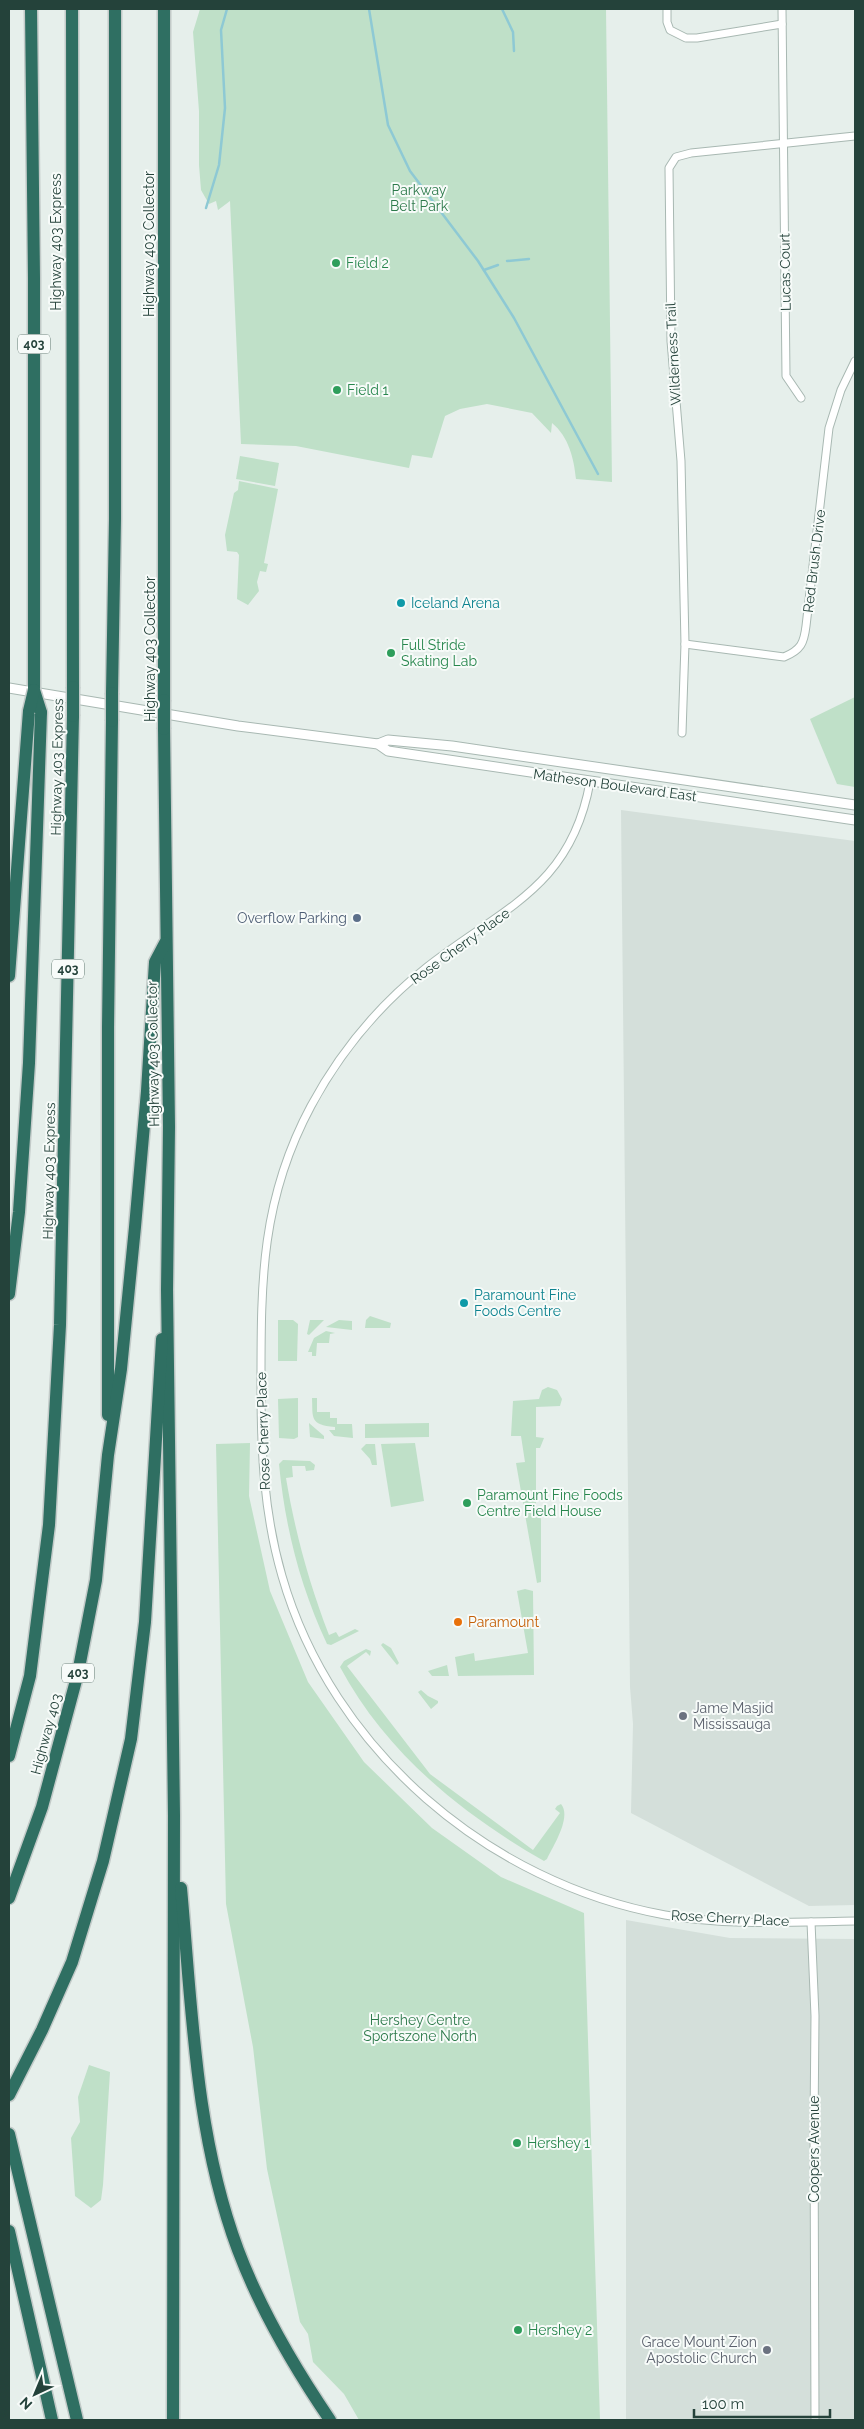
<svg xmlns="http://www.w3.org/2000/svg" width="864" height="2429" font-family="Raleway,sans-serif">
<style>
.built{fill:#d4dfda}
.green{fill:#bfe0c8}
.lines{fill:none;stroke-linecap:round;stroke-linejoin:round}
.stream{stroke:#8ec9d4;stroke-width:2.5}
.minor-casing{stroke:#a8b8b2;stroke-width:9}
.tertiary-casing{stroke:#a8b8b2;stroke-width:11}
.motorway-casing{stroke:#c2cac8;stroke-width:15}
.minor{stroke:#fff;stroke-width:7}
.tertiary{stroke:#fff;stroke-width:9}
.motorway{stroke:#2f6f62;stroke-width:12}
.motorway-bridge-casing{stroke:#c2cac8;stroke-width:15;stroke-linecap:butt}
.motorway-bridge{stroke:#2f6f62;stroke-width:12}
.leisure-dot{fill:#2e9e5b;stroke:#f7fbf9;stroke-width:2}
.culture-dot{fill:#0f9aa8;stroke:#f7fbf9;stroke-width:2}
.service-dot{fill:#5c6f8a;stroke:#f7fbf9;stroke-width:2}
.food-dot{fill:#e8710a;stroke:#f7fbf9;stroke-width:2}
.worship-dot{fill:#6b7280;stroke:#f7fbf9;stroke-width:2}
.labels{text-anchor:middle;stroke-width:4;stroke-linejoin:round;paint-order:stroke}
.shield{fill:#f7fbf9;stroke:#637a73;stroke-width:1}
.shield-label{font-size:12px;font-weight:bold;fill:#24423a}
.park-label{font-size:14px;fill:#2d7a4b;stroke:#f7fbf9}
.street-label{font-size:14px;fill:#24423a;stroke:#f7fbf9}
.leisure-label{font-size:14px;fill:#27864d;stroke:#f7fbf9;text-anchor:start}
.culture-label{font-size:14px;fill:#0d838f;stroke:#f7fbf9;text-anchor:start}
.service-label{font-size:14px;fill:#4e5e75;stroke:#f7fbf9;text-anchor:end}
.food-label{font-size:14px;fill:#c56008;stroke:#f7fbf9;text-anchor:start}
.worship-label{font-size:14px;fill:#5b616d;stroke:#f7fbf9;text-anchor:start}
</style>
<rect width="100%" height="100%" fill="#e6efeb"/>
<g class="built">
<polygon points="621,810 855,841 855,1905 809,1906 631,1813 633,1724 630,1687"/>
<polygon points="626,1920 730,1938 855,1939 855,2420 626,2420"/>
</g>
<g class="green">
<path d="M 200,9 L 606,9 L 612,482 L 576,479 C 574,459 569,437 552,423 L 551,433 L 532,413 L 487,404 L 460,409 L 445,416 L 432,458 L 412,455 L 409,468 L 296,446 L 241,444 L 230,201 L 218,210 L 216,201 L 209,204 L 201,190 L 199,165 L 199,111 L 193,32 Z"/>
<polygon points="240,456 279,463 275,486 236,479"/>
<polygon points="239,481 278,489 264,563 268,564 266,572 260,571 257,582 259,591 248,605 237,599 239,555 237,552 227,551 225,535 234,493 238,490"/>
<polygon points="855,697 855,787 837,784 810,719"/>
<polygon points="370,1316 391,1323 390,1328 365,1328 366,1320"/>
<polygon points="278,1320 293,1320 298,1324 297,1361 278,1361"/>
<polygon points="310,1320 324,1320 309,1335 307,1334"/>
<polygon points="339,1320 352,1321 352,1330 326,1327"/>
<polygon points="326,1331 335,1333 330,1334 329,1343 317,1343 316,1356 312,1356 312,1352 308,1352 314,1338"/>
<polygon points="548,1387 557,1390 562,1399 560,1406 536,1407 536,1437 544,1438 540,1448 536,1448 536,1509 541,1519 541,1582 537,1583 516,1463 525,1462 521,1436 511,1436 513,1401 539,1399 542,1390"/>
<polygon points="298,1398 298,1437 294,1439 279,1438 278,1399"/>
<path d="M 312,1398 L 317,1398 L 317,1412 L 330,1412 L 330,1418 L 337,1418 L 337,1424 L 352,1424 L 353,1438 L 334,1436 L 329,1430 L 335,1430 L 335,1427 C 309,1425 313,1417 312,1398 Z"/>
<polygon points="309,1423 324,1436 324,1439 310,1437"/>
<polygon points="429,1423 429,1437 365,1438 365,1424"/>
<polygon points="250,1443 249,1496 270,1591 308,1682 364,1762 432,1828 501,1877 584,1913 600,2420 359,2420 344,2394 313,2362 308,2334 300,2322 267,2169 253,2047 226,1904 216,1444"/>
<polygon points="415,1443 424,1501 391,1507 381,1444"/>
<polygon points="366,1444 375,1444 377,1465 372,1465 370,1459 361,1449"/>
<path d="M 283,1460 L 310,1461 L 315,1465 L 314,1470 L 306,1471 L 305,1466 L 292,1466 L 293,1477 L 286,1478 C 295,1532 309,1583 329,1635 L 336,1632 L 339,1637 L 355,1629 L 359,1631 L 331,1645 L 327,1644 C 300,1586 285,1527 279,1464 Z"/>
<polygon points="525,1589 533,1591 534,1675 458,1676 455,1657 474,1653 475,1661 528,1653 517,1591"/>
<polygon points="383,1643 391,1648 399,1663 397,1665 381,1645"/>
<path d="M 366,1649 L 371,1651 L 370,1656 L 366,1652 L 347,1666 L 430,1774 L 533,1850 L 560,1813 L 555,1809 L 557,1806 L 561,1804 C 572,1817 553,1846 547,1859 L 544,1861 C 462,1814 386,1753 340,1667 L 344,1661 Z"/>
<polygon points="447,1665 449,1676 432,1676 428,1671"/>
<polygon points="421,1690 428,1696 438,1701 438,1703 431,1709 418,1692"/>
<polygon points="89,2065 110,2072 103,2185 101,2200 91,2208 75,2196 71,2138 80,2122 78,2097"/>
</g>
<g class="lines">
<g class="stream">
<polyline points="369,9 388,125 410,171 478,261 514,318 598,474"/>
<polyline points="502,9 513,32 514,51"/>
<polyline points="206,208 219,165 225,108 221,30 227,9"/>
<polyline points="507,261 529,259"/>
<polyline points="484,270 498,265"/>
</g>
<g class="minor-casing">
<g id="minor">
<polyline points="667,9 667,22 670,30 686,38 697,38 782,24"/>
<polyline points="782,9 786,376 801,398"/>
<path d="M 685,644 L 784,657 C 801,650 804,643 806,626 L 829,428 L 841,390 L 855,361"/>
<polyline points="682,733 685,644 681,461 671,341 669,168 676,157 691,153 855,136"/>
<path d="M 590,782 C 571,888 502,908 427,967 C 379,1005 340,1052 311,1106 C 260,1201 261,1284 261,1388 C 261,1452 264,1514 282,1576 C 332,1750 489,1883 665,1915 C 727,1926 793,1922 855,1921"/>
<polyline points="811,1922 815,2016 814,2127 815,2420"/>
</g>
</g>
<g class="tertiary-casing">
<g id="tertiary">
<polyline points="9,688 238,726 378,744 388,751 855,820"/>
<polyline points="378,744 388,740 452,746 855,805"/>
</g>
</g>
<g class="motorway-casing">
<g id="motorway">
<polyline points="31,9 34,278 34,690"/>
<polyline points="72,9 73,687"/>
<polyline points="164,9 164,700"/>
<polyline points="112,693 115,519 115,9"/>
<polyline points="164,729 169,1127 167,1290 174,1815 173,2420"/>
<polyline points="9,976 29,711"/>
<polyline points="9,1294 19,1212 29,1063 41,712"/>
<polyline points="108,1415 108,1027 112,721"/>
<polyline points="9,1756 30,1676 49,1525 60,1325 73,716"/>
<path d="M 181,1888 C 192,2009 195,2135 238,2250 C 261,2311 294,2367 330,2420"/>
<polyline points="9,1898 42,1807 78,1673 96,1580 108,1455 121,1369 135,1227 147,1091 155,962 165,943"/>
<polyline points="9,2095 42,2030 72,1962 103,1861 131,1739 145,1622 162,1339"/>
<polyline points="9,2134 77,2420"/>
<polyline points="9,2231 52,2420"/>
</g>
</g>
<use href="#minor" class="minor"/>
<use href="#tertiary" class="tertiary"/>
<use href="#motorway" class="motorway"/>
<g class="motorway-bridge-casing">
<g id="motorway-bridge">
<polyline points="34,690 41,712"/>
<polyline points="164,700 164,729"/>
<polyline points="29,711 34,690"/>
<polyline points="73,716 73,687"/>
<polyline points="112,721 112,693"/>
</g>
</g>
<use href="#motorway-bridge" class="motorway-bridge"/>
</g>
<g class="leisure-dot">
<circle cx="336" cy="263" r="5"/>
<circle cx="337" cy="390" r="5"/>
<circle cx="391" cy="653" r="5"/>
<circle cx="467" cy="1503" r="5"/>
<circle cx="517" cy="2143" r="5"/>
<circle cx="518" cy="2330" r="5"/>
</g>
<g class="culture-dot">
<circle cx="401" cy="603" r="5"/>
<circle cx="464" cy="1303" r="5"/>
</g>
<circle class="service-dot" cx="357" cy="918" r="5"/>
<circle class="food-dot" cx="458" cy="1622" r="5"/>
<g class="worship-dot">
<circle cx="683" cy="1716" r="5"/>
<circle cx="767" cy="2350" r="5"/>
</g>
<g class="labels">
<g class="shield">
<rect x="18" y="334.5" width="32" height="19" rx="4"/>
<rect x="52" y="959.5" width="32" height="19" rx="4"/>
<rect x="62" y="1663.5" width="32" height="19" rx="4"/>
</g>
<g class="shield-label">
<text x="34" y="348">403</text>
<text x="68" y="973">403</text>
<text x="78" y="1677">403</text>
</g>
<g class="park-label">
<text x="419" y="195">Parkway<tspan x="419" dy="16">Belt Park</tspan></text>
<text x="420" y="2025">Hershey Centre<tspan x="420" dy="16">Sportszone North</tspan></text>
</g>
<g class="street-label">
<text transform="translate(56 242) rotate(-90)" y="5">Highway 403 Express</text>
<text transform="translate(149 244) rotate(-90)" y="5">Highway 403 Collector</text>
<text transform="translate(785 272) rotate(-91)" y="5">Lucas Court</text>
<text transform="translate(673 354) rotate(-93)" y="5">Wilderness Trail</text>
<text transform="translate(814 561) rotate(-83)" y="5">Red Brush Drive</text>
<text transform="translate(150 649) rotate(-90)" y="5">Highway 403 Collector</text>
<text transform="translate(57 767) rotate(-89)" y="5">Highway 403 Express</text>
<text transform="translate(615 785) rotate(8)" y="5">Matheson Boulevard East</text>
<text transform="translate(460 946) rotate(-36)" y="5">Rose Cherry Place</text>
<text transform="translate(153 1054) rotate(-91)" y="5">Highway 403 Collector</text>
<text transform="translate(49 1171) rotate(-89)" y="5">Highway 403 Express</text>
<text transform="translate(263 1431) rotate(-92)" y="5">Rose Cherry Place</text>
<text transform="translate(46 1734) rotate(-75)" y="5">Highway 403</text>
<text transform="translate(730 1918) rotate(3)" y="5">Rose Cherry Place</text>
<text transform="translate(814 2149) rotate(-90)" y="5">Coopers Avenue</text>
</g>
<g class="leisure-label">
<text x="346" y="268">Field 2</text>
<text x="347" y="395">Field 1</text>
<text x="401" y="650">Full Stride<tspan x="401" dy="16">Skating Lab</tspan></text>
<text x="477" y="1500">Paramount Fine Foods<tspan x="477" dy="16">Centre Field House</tspan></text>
<text x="527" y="2148">Hershey 1</text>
<text x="528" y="2335">Hershey 2</text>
</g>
<g class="culture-label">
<text x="411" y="608">Iceland Arena</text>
<text x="474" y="1300">Paramount Fine<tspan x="474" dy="16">Foods Centre</tspan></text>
</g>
<g class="service-label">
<text x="347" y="923">Overflow Parking</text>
</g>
<g class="food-label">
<text x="468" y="1627">Paramount</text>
</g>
<g class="worship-label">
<text x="693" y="1713">Jame Masjid<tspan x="693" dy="16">Mississauga</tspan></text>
<text x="757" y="2347" text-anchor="end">Grace Mount Zion<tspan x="757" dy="16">Apostolic Church</tspan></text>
</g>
</g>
<rect width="864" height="2429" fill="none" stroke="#24423a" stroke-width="20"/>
<g transform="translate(35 2394) rotate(224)" stroke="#f7fbf9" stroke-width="4" paint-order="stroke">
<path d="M0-4L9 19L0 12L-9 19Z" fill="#24423a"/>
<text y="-8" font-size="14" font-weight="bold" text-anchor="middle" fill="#24423a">N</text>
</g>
<path d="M694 2409v8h136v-8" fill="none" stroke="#24423a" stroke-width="2.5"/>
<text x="702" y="2409" font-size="15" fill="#24423a" stroke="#f7fbf9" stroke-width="4" paint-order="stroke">100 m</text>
</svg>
